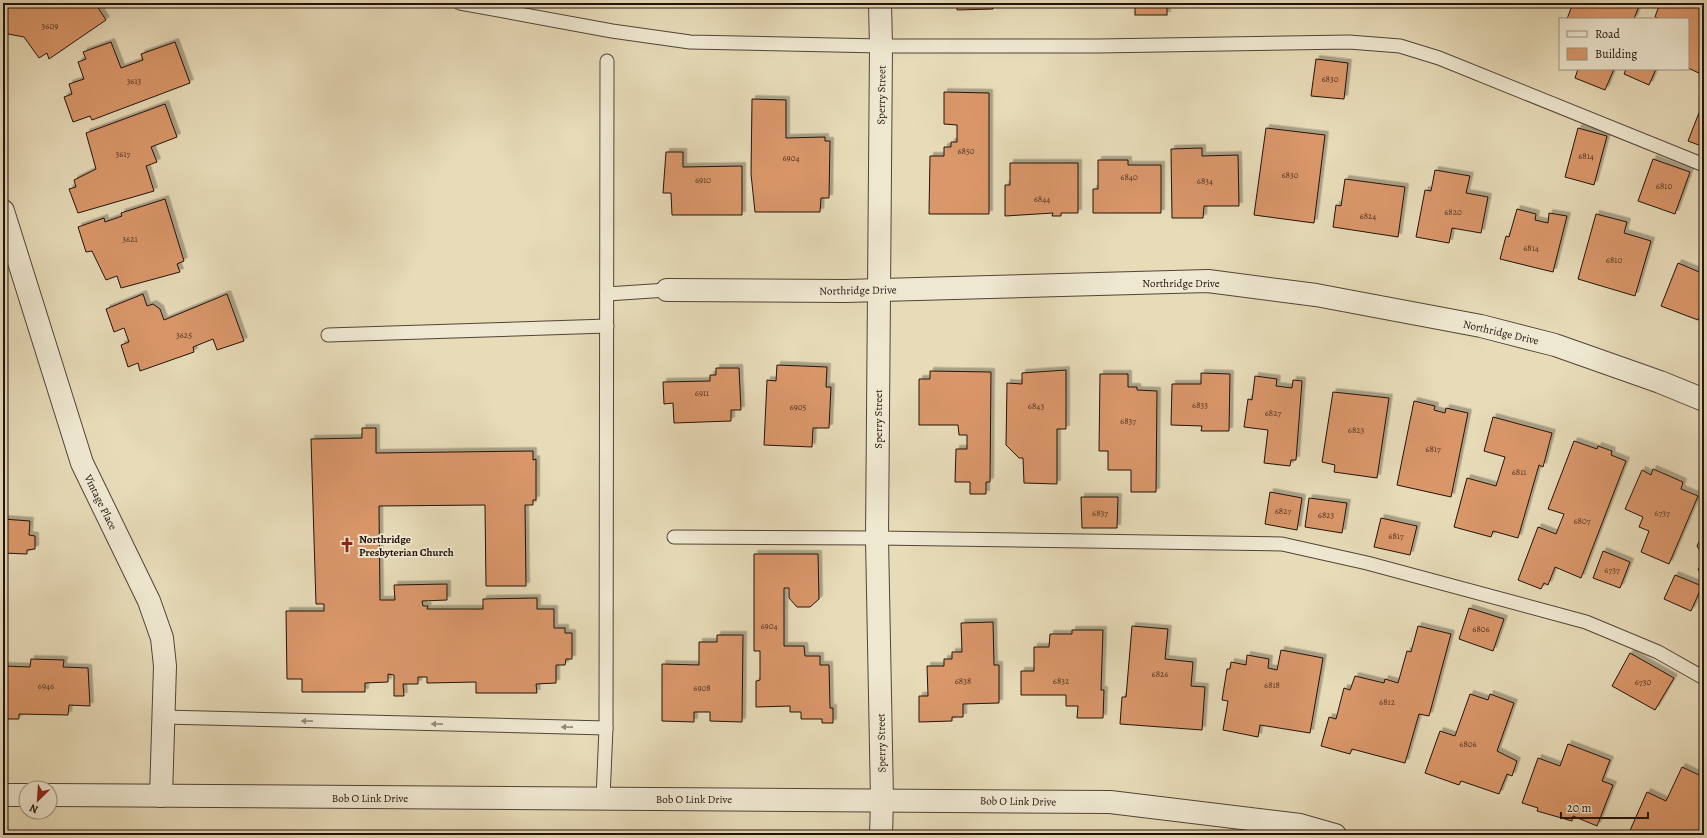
<svg xmlns="http://www.w3.org/2000/svg" width="1707" height="838" font-family="Alegreya,serif">
<style>
.building{fill:#da976a;stroke:#22120b;filter:url(#shadow)}
.lines{fill:none;stroke-linecap:round;stroke-linejoin:round}
.lane-casing{stroke:#534436;stroke-width:15}
.street-casing{stroke:#534436;stroke-width:24}
.lane{stroke:#efe8d1;stroke-width:13}
.street{stroke:#efe8d1;stroke-width:22}
.oneway{fill:#938878}
.labels{text-anchor:middle;stroke-width:4;stroke-linejoin:round;paint-order:stroke}
.number-label{font-size:9px;fill:#503323}
.street-label{font-size:11px;fill:#22120b;stroke:#efe8d1}
.poi-label{font-size:11px;font-weight:bold;fill:#22120b;stroke:#efe8d1;text-anchor:start}
</style>
<defs>
<filter id="shadow"><feDropShadow dx="3.5" dy="-3.5" stdDeviation="0" flood-color="#0004"/></filter>
</defs>
<rect width="100%" height="100%" fill="#e7dbb8"/>
<filter id="stains"><feTurbulence type="fractalNoise" baseFrequency=".005" numOctaves="4"/><feColorMatrix values="0 0 0 0 .2 0 0 0 0 .09 0 0 0 0 .02 0 0 0 .5 -.17"/></filter>
<radialGradient id="worn" r=".72"><stop offset=".6" stop-color="#630" stop-opacity="0"/><stop offset="1" stop-color="#630" stop-opacity=".3"/></radialGradient>
<g class="building">
<polygon points="8,3 95,3 106,20 49,59 47,53 39,58 24,37 3,33 3,16"/>
<polygon points="957,3 992,3 993,9 957,10"/>
<rect x="1135" y="3" width="32" height="12"/>
<polygon points="1573,3 1640,3 1634,19 1567,19"/>
<polygon points="1660,3 1704,3 1704,66 1701,74 1688,68 1688,19 1660,19 1655,17"/>
<polygon points="111,42 121,68 143,60 141,54 175,42 190,83 92,120 90,116 73,122 64,97 72,94 69,84 84,79 78,62 86,59 83,52"/>
<polygon points="1316,59 1348,63 1344,99 1311,96"/>
<polygon points="1578,69 1614,69 1605,90 1575,78"/>
<polygon points="1626,69 1656,69 1649,85 1624,74"/>
<polygon points="944,92 989,93 989,214 929,214 930,156 944,156 944,147 951,147 951,142 957,142 957,125 944,124"/>
<polygon points="752,99 786,100 786,138 825,137 825,141 830,141 829,198 821,198 820,212 755,212 751,174"/>
<polygon points="1704,100 1704,147 1688,141"/>
<polygon points="165,104 177,137 151,147 157,162 146,166 154,191 78,213 69,189 76,187 74,180 96,169 86,133"/>
<polygon points="1266,128 1325,135 1314,223 1254,215"/>
<polygon points="1578,128 1607,136 1594,185 1565,177"/>
<polygon points="1202,148 1202,156 1238,155 1239,206 1204,206 1203,218 1172,218 1171,149"/>
<polygon points="666,152 683,152 683,167 742,166 742,215 672,215 671,193 663,193"/>
<polygon points="1653,159 1690,172 1675,214 1638,201"/>
<polygon points="1098,160 1128,160 1128,165 1161,165 1161,213 1093,213 1093,189 1098,189"/>
<polygon points="1010,163 1078,163 1078,213 1061,213 1061,216 1052,216 1053,213 1005,216 1005,185 1010,185"/>
<polygon points="1435,170 1470,176 1466,193 1488,197 1481,233 1452,228 1449,243 1416,237 1425,190 1431,191"/>
<polygon points="1345,179 1405,187 1398,237 1333,227 1336,205 1341,206"/>
<polygon points="165,199 184,261 177,264 180,272 121,288 117,276 106,280 92,251 86,252 78,227 104,218 105,222 122,216 121,213"/>
<polygon points="1517,209 1536,214 1535,220 1548,223 1549,213 1567,216 1553,272 1500,259 1506,236 1509,237"/>
<polygon points="1596,214 1627,222 1624,233 1651,241 1635,296 1578,279"/>
<polygon points="1678,263 1704,274 1704,306 1698,320 1661,306"/>
<polygon points="143,294 147,306 153,304 160,309 164,320 227,294 244,341 217,350 213,339 193,347 194,352 140,371 138,363 128,367 121,345 129,342 124,328 114,332 106,309"/>
<polygon points="777,365 827,367 826,387 831,387 829,428 813,428 812,447 764,445 767,380 776,381"/>
<polygon points="716,368 739,368 741,410 731,410 731,421 674,423 673,403 664,404 663,382 710,381 710,375 716,375"/>
<polygon points="1066,370 1066,429 1057,429 1057,484 1024,483 1023,458 1019,458 1006,445 1007,383 1022,384 1022,373"/>
<polygon points="930,371 991,372 990,482 986,482 986,494 970,494 970,482 955,482 956,449 967,449 967,435 959,435 958,425 919,425 919,379 930,379"/>
<polygon points="1201,373 1230,374 1229,431 1201,431 1202,426 1171,425 1172,384 1201,384"/>
<polygon points="1100,374 1128,374 1128,387 1137,387 1137,390 1157,391 1156,492 1131,492 1131,470 1108,470 1108,451 1099,451"/>
<polygon points="1255,376 1277,379 1276,386 1292,388 1293,380 1302,381 1296,460 1291,460 1290,466 1264,463 1268,430 1244,427 1248,399 1252,400"/>
<polygon points="1333,392 1389,398 1377,478 1334,472 1335,465 1322,462"/>
<polygon points="1414,401 1435,406 1434,410 1445,413 1446,408 1468,413 1451,497 1397,485"/>
<polygon points="1493,417 1552,433 1543,467 1539,465 1518,538 1493,531 1491,537 1454,527 1467,478 1496,486 1505,457 1484,451"/>
<polygon points="362,428 376,428 376,453 533,451 533,460 536,459 536,500 533,500 533,505 525,505 526,586 486,586 485,505 379,506 380,600 395,600 394,585 447,584 447,600 422,601 423,606 428,606 427,609 483,609 483,599 537,598 537,609 554,609 554,628 565,628 565,633 572,633 572,659 566,659 565,665 556,665 556,683 536,684 537,693 476,693 476,682 427,683 427,677 418,677 418,684 403,684 404,696 394,696 394,675 388,674 388,682 365,683 365,692 302,692 302,679 287,679 286,611 324,611 324,604 316,604 311,439 362,438"/>
<polygon points="1574,441 1597,449 1598,446 1612,451 1611,455 1626,461 1581,578 1555,567 1548,585 1544,583 1541,589 1518,580 1538,527 1556,534 1564,514 1548,509"/>
<polygon points="1653,469 1683,482 1681,489 1698,496 1669,564 1641,552 1649,531 1639,527 1643,517 1625,509 1642,470 1651,475"/>
<polygon points="1270,492 1302,498 1297,530 1265,524"/>
<polygon points="1081,497 1118,497 1117,528 1082,528"/>
<polygon points="1309,498 1347,503 1342,533 1305,527"/>
<polygon points="1381,518 1417,526 1410,555 1374,547"/>
<polygon points="3,519 30,521 29,535 35,536 35,549 27,550 27,554 3,553"/>
<polygon points="1704,531 1704,573 1698,570 1704,558 1697,546"/>
<polygon points="1603,551 1630,562 1620,588 1593,578"/>
<polygon points="754,554 818,554 819,599 810,607 797,607 789,598 789,588 784,588 784,646 804,646 805,656 820,656 820,665 829,665 830,708 833,708 833,723 822,723 822,719 801,719 801,712 790,712 790,706 756,707 756,681 760,680 760,651 754,651"/>
<polygon points="1675,575 1702,586 1691,611 1664,599"/>
<polygon points="1469,608 1504,619 1493,651 1459,639"/>
<polygon points="993,622 994,665 999,665 999,703 963,704 963,717 952,717 952,721 919,722 919,696 928,696 927,666 944,666 944,659 952,659 952,652 962,652 961,623"/>
<polygon points="1132,626 1168,629 1165,659 1193,662 1191,686 1205,687 1202,730 1120,724 1122,697 1126,697"/>
<polygon points="1418,626 1451,634 1429,716 1419,714 1405,763 1352,749 1350,754 1321,746 1329,717 1336,719 1344,688 1350,690 1355,676 1384,683 1385,679 1398,683 1407,651 1411,652"/>
<polygon points="1072,630 1103,630 1101,690 1104,690 1103,718 1077,718 1078,706 1066,706 1066,695 1021,695 1021,671 1034,671 1034,647 1049,647 1050,634 1072,634"/>
<polygon points="717,635 743,635 742,722 710,721 710,712 694,712 694,722 662,721 662,664 699,665 699,642 717,642"/>
<polygon points="1281,650 1323,658 1310,733 1260,725 1258,737 1223,730 1228,701 1222,700 1227,669 1230,669 1231,662 1246,665 1247,655 1269,659 1268,668 1277,670"/>
<polygon points="1630,653 1674,678 1655,710 1612,686"/>
<polygon points="31,659 64,660 63,667 88,668 90,706 69,705 68,715 19,714 19,719 3,719 3,666 30,667"/>
<polygon points="1470,694 1488,700 1490,694 1514,703 1497,751 1517,761 1512,776 1507,774 1499,794 1461,781 1459,785 1425,773 1440,731 1455,736"/>
<polygon points="1568,744 1610,760 1602,781 1613,785 1597,826 1573,816 1572,821 1537,811 1538,808 1522,803 1538,758 1560,766"/>
<polygon points="1682,767 1699,775 1701,770 1704,772 1704,835 1628,835 1647,792 1666,801"/>
</g>
<g class="lines">
<g class="lane-casing">
<g id="lane">
<polyline points="460,3 612,31 690,42 881,46 1098,46 1349,42 1400,46 1439,58 1704,165"/>
<polyline points="607,294 667,290"/>
<polyline points="328,335 607,326"/>
<polyline points="674,537 877,538 1282,544 1367,563 1586,622 1658,652 1704,678"/>
<polyline points="163,717 606,728"/>
<polyline points="603,799 606,728 607,61"/>
</g>
</g>
<g class="street-casing">
<g id="street">
<polyline points="880,3 881,46 877,538 882,800 881,835"/>
<polyline points="3,211 82,463 149,601 162,638 165,666 161,796"/>
<polyline points="667,290 845,291 1208,281 1316,295 1481,326 1555,345 1660,382 1704,400"/>
<polyline points="3,795 26,795"/>
<polyline points="50,795 1110,802 1300,825 1335,835"/>
</g>
</g>
<use href="#lane" class="lane"/>
<use href="#street" class="street"/>
</g>
<defs><path id="oneway-solid" d="M-6-.8H1V-3.2L6.5 0L1 3.2V.8H-6Z"/></defs>
<g class="oneway">
<use href="#oneway-solid" transform="translate(307 721) rotate(-179)"/>
<use href="#oneway-solid" transform="translate(437 724) rotate(-179)"/>
<use href="#oneway-solid" transform="translate(567 727) rotate(-179)"/>
</g>
<defs>
<g id="church-bare" transform="scale(1.2)"><path d="M-1.2-6h2.4v3.5h3.3v2.4h-3.3V6h-2.4V-.1h-3.3v-2.4h3.3Z" fill="#8f2418" stroke="#efe8d1" stroke-width="2.5" paint-order="stroke"/></g>
</defs>
<g fill-rule="evenodd">
<use href="#church-bare" x="347" y="545"/>
</g>
<g class="labels">
<g class="number-label">
<text x="50" y="29">3609</text>
<text x="1330" y="82">6830</text>
<text x="134" y="84">3613</text>
<text x="966" y="154">6850</text>
<text x="123" y="157">3617</text>
<text x="1586" y="159">6814</text>
<text x="791" y="161">6904</text>
<text x="1290" y="178">6830</text>
<text x="1129" y="180">6840</text>
<text x="703" y="183">6910</text>
<text x="1205" y="184">6834</text>
<text x="1664" y="189">6810</text>
<text x="1042" y="202">6844</text>
<text x="1453" y="215">6820</text>
<text x="1368" y="219">6824</text>
<text x="130" y="242">3621</text>
<text x="1531" y="251">6814</text>
<text x="1614" y="263">6810</text>
<text x="184" y="338">3625</text>
<text x="702" y="396">6911</text>
<text x="1200" y="408">6833</text>
<text x="1036" y="409">6843</text>
<text x="798" y="410">6905</text>
<text x="1273" y="416">6827</text>
<text x="1128" y="424">6837</text>
<text x="1356" y="433">6823</text>
<text x="1433" y="452">6817</text>
<text x="1519" y="475">6811</text>
<text x="1283" y="514">6827</text>
<text x="1100" y="516">6837</text>
<text x="1662" y="516">6737</text>
<text x="1326" y="518">6823</text>
<text x="1582" y="524">6807</text>
<text x="1396" y="539">6817</text>
<text x="1612" y="573">6737</text>
<text x="769" y="629">6904</text>
<text x="1481" y="632">6806</text>
<text x="1160" y="677">6826</text>
<text x="963" y="684">6838</text>
<text x="1061" y="684">6832</text>
<text x="1643" y="685">6730</text>
<text x="1272" y="688">6818</text>
<text x="46" y="689">6946</text>
<text x="702" y="691">6908</text>
<text x="1387" y="705">6812</text>
<text x="1468" y="747">6806</text>
</g>
<g class="street-label">
<text transform="translate(881 95) rotate(-89)" y="4">Sperry Street</text>
<text x="1181" y="287">Northridge Drive</text>
<text transform="translate(858 290) rotate(-1)" y="4">Northridge Drive</text>
<text transform="translate(1501 332) rotate(13)" y="4">Northridge Drive</text>
<text transform="translate(878 419) rotate(-90)" y="4">Sperry Street</text>
<text transform="translate(101 502) rotate(64)" y="4">Vintage Place</text>
<text transform="translate(881 743) rotate(-91)" y="4">Sperry Street</text>
<text x="370" y="802">Bob O Link Drive</text>
<text x="694" y="803">Bob O Link Drive</text>
<text transform="translate(1018 801) rotate(1)" y="4">Bob O Link Drive</text>
</g>
<g class="poi-label">
<text x="359" y="543">Northridge<tspan x="359" dy="13">Presbyterian Church</tspan></text>
</g>
</g>
<rect width="1707" height="838" fill="none" stroke="#e7dbb8" stroke-width="16"/>
<rect x="4" y="4" width="1699" height="830" fill="none" stroke="#22120b" stroke-width="2"/>
<rect x="8" y="8" width="1691" height="822" fill="none" stroke="#22120b"/>
<rect x="1559" y="18" width="130" height="52" fill="#efe8d1" stroke="#9d9282"/>
<rect x="1567" y="31" width="20" height="6" fill="#efe8d1" stroke="#9d9282"/>
<text x="1595" y="38" font-size="12" fill="#22120b">Road</text>
<rect x="1567" y="48" width="20" height="12" fill="#da976a" stroke="#9d9282"/>
<text x="1595" y="58" font-size="12" fill="#22120b">Building</text>
<g transform="translate(38 800) rotate(205)"><circle r="19" fill="#efe8d1" stroke="#9d9282"/>
<path d="M0-3L7 15L0 10L-7 15Z" fill="#8f2418"/>
<text y="-6" font-size="11" font-weight="bold" text-anchor="middle" fill="#22120b">N</text>
</g>
<path d="M1561 812v6h87v-6" fill="none" stroke="#22120b" stroke-width="2"/>
<text x="1567" y="812" font-size="12" fill="#22120b" stroke="#efe8d1" stroke-width="3" paint-order="stroke">20 m</text>
<rect width="100%" height="100%" filter="url(#stains)"/>
<rect width="100%" height="100%" fill="url(#worn)"/>
</svg>
